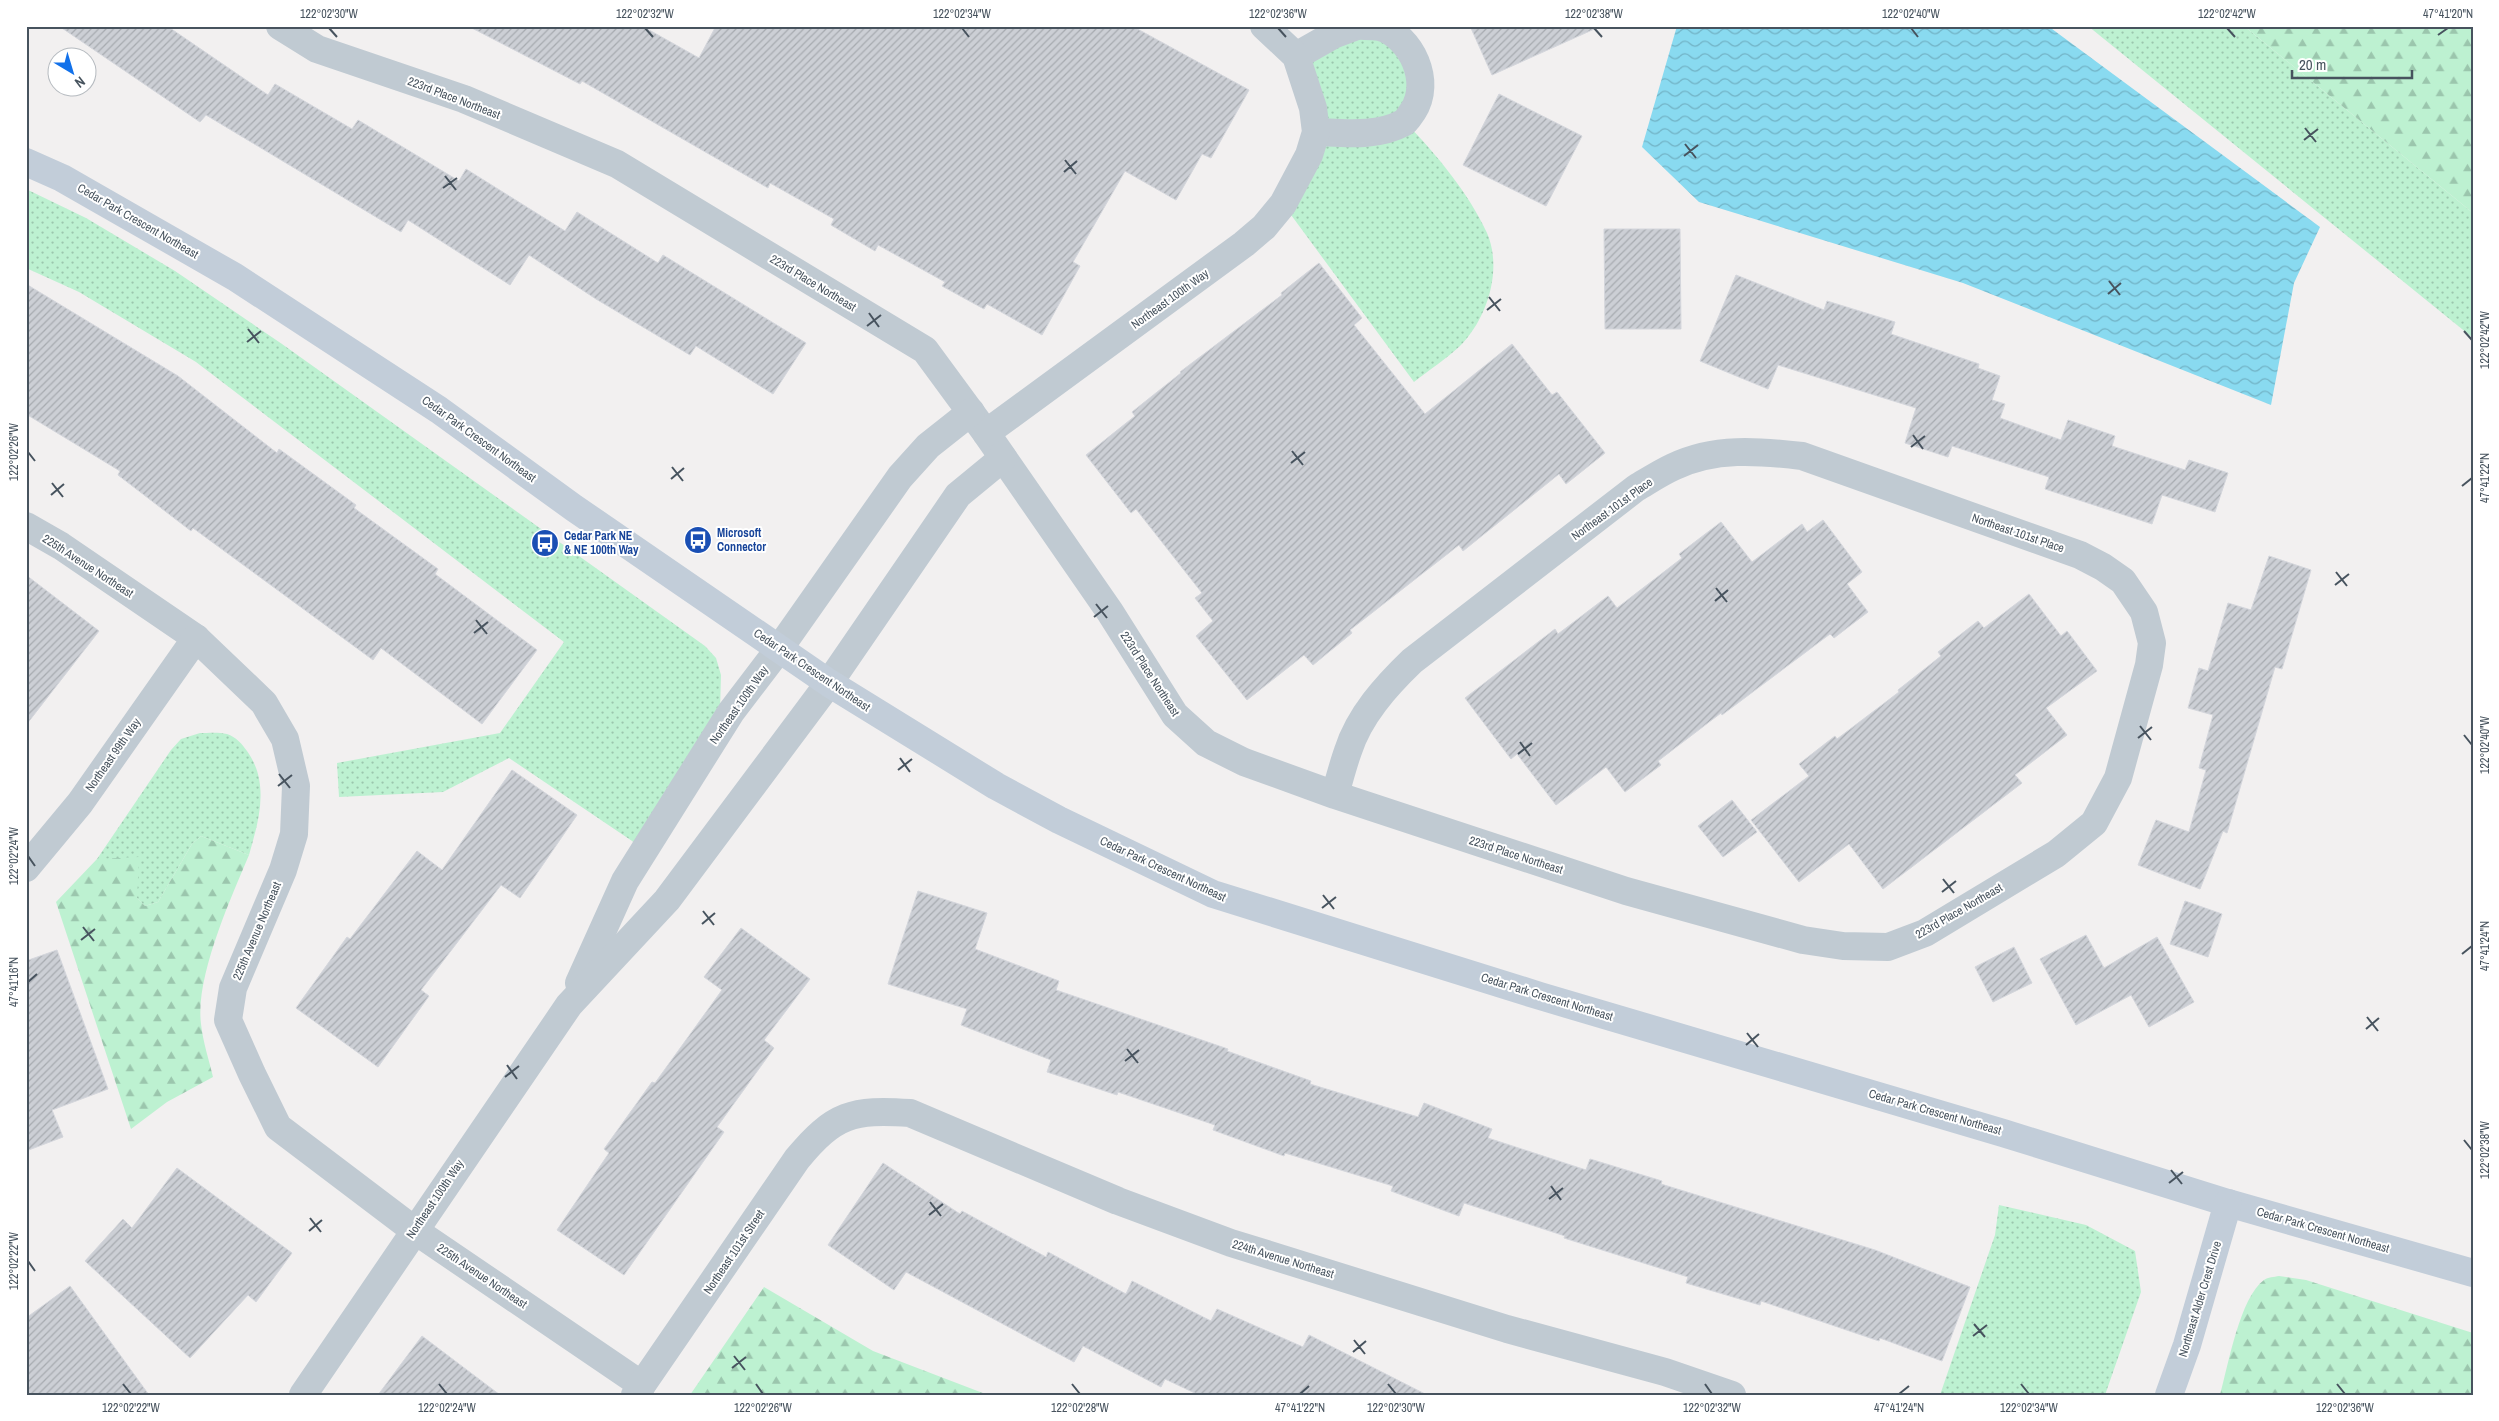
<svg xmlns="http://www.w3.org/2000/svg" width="2499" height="1421" font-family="'Archivo Narrow',sans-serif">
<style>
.grass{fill:url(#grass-dots)}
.forest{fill:url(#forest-firs)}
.water{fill:url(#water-waves)}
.building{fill:url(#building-hatch);stroke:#d4d6dc}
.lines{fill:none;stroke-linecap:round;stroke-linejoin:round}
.street{stroke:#c0cad2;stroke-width:28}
.secondary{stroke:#c2cdd9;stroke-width:28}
.ticks{fill:none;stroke:#47535e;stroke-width:2}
.labels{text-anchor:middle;stroke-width:4;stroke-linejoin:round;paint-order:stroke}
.street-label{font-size:12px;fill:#47535e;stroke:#fff}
.transit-label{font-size:12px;font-weight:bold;fill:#164399;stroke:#fff;text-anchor:start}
.neatline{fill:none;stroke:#47535e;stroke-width:2}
.ticks-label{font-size:12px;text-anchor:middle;fill:#47535e}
</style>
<defs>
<pattern id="grass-dots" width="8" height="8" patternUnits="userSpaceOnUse" patternTransform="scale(1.25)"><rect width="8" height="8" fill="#bdf1d1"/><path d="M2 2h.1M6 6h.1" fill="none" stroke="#9bc6ad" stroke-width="1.8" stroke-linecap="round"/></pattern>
<pattern id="forest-firs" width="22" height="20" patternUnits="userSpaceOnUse" patternTransform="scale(1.25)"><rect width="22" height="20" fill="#bdf1d1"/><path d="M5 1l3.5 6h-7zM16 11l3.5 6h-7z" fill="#9bc6ad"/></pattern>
<pattern id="water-waves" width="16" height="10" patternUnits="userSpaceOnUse" patternTransform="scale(1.25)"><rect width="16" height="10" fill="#89daf0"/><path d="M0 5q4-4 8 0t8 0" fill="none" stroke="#72b3c6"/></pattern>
<pattern id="building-hatch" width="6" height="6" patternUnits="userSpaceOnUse" patternTransform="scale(1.25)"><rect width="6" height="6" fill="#cccfd5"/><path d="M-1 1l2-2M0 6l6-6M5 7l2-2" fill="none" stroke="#a7abb0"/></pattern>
</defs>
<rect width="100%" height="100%" fill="#f2f0f0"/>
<g class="grass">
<path d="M 1357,26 L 1414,55 L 1405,122 C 1436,154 1468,192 1487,233 C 1503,270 1487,319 1460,346 C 1446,359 1429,370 1414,382 L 1283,204 L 1309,155 L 1296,56 Z"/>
<polygon points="2088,26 2244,26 2473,213 2473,338"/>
<polygon points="26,189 86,218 175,271 282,344 705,646 716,658 721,675 720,711 638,845 509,758 443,792 339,797 337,763 500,733 564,642 196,362 79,292 26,268"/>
<path d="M 200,733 C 208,733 219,732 227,734 C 236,737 242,744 247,751 C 270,783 259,820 249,855 L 201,836 L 192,844 L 158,902 L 145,906 L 97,859 L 171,750 L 181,739 Z"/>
<polygon points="1999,1205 2086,1225 2135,1251 2141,1292 2105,1395 1940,1395 1995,1235"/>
</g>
<g class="forest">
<polygon points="2244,26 2473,26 2473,213"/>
<path d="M 201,836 L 249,855 C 231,898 195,977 201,1024 C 203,1042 209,1060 213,1077 L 167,1102 L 131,1129 L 56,902 L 97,859 L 139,857 L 137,898 L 145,906 L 158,902 L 192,844 Z"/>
<path d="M 2279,1276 L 2306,1280 L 2473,1333 L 2473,1395 L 2220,1395 C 2228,1366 2240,1297 2264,1280 C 2268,1277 2274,1277 2279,1276 Z"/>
<polygon points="764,1287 873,1351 988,1395 690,1395"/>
</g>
<polygon class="water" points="1677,26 2048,26 2320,227 2294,283 2271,405 1963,283 1699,202 1642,147"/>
<g class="building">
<polygon points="59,26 167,26 268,95 275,84 352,129 358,120 459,181 466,169 565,231 577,212 658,263 663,255 806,343 773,394 696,346 690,355 596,299 529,255 510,285 408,220 401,232 206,115 200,122"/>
<polygon points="468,26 642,26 699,58 716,26 1132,26 1249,90 1211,158 1202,154 1176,200 1125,171 1073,262 1080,266 1042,335 987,304 984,309 942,286 945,282 878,245 875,251 831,225 834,219 770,183 768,188 582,81 580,84"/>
<polygon points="1470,26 1601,26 1492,75"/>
<polygon points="1499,94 1582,136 1546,206 1463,165"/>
<polygon points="1604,229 1680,229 1681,329 1605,329"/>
<polygon points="1319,263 1362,318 1354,325 1425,414 1512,344 1552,395 1557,392 1605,453 1566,484 1559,474 1463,551 1459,545 1350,630 1352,633 1313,665 1304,655 1247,700 1196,636 1213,621 1195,598 1202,593 1136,509 1131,513 1086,455 1135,416 1132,412 1181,373 1180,372 1282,295 1281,293"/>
<polygon points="1736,275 1824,310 1827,301 1895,322 1891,334 1979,364 1978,368 2000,376 1992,400 2005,404 2000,418 2061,440 2068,420 2115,436 2112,446 2185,470 2189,460 2228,473 2215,512 2162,495 2152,524 2045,489 2049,477 1952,446 1948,457 1905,443 1916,408 1778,365 1768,389 1700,361"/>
<polygon points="26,284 178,376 277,453 279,449 356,505 354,508 438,569 435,574 537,650 482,724 381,648 373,660 193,528 191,531 118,475 120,471 26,414"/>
<polygon points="1823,520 1862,572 1847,584 1868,612 1834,638 1830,634 1722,715 1721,713 1658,761 1661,765 1625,792 1606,767 1556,805 1517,754 1511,759 1465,698 1555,629 1558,634 1608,596 1617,608 1682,558 1679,554 1721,522 1752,562 1802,524 1807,532"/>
<polygon points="2269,556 2311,570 2282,669 2275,667 2227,833 2223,831 2200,889 2138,865 2156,820 2189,832 2206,770 2199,768 2213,715 2188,708 2199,668 2208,671 2228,603 2251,610"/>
<polygon points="26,575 99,631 26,725"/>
<polygon points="2029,594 2061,636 2067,631 2097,671 2046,708 2067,735 2015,775 2022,783 1883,889 1849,844 1799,882 1751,820 1809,776 1799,764 1835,736 1837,739 1899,692 1898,690 1941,656 1938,652 1978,621 1984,628"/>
<polygon points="512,770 577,815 520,898 501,885 421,990 429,996 378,1067 296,1008 347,937 350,939 417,851 442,870"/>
<polygon points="1732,800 1757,832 1723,857 1698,826"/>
<polygon points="918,891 987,913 975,949 1059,981 1056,990 1228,1049 1227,1051 1311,1081 1310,1084 1418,1117 1424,1103 1492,1129 1488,1138 1586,1170 1590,1159 1662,1181 1661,1184 1875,1250 1970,1287 1942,1361 1880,1338 1879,1341 1761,1301 1760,1305 1686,1283 1688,1277 1564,1238 1565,1236 1464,1203 1459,1216 1391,1191 1393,1186 1285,1153 1284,1156 1213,1130 1215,1125 1118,1092 1117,1095 1047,1072 1051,1060 961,1025 967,1009 888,984"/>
<polygon points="2185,901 2222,914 2208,957 2170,944"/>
<polygon points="741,928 810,979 764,1040 774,1048 717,1127 724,1132 624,1275 557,1230 609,1153 604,1149 652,1082 655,1083 722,990 704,977"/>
<polygon points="2086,935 2104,968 2157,937 2194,1002 2149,1027 2131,995 2076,1025 2040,959"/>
<polygon points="2014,947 2032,983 1993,1002 1975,967"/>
<polygon points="57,950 108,1089 52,1110 63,1137 26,1151 26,961"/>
<polygon points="883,1163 960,1214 962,1211 1046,1257 1048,1252 1126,1294 1132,1281 1211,1321 1217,1309 1303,1347 1309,1335 1427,1395 1199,1395 1165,1379 1161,1387 1083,1346 1074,1362 906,1272 894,1290 828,1245"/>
<polygon points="177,1168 292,1253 256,1302 248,1295 190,1358 85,1261 123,1219 132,1228"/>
<polygon points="70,1286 149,1395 26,1395 26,1318"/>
<polygon points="422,1336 500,1395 378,1395"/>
</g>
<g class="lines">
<g class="street">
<path d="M 280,26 L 317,49 L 464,99 L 617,164 L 925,350 L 986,433 L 1110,612 L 1175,715 L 1206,743 L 1244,762 L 1335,795 L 1626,891 L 1803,940 L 1843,946 L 1888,947 L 1925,933 L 2056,854 L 2094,823 L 2118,778 L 2149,665 L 2152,643 L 2144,612 L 2123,581 L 2103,567 L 2080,555 L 1802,456 C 1759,451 1714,447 1673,467 C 1660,473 1648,481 1636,488 L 1412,661 C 1386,686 1359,716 1348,751 C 1343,765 1339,780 1335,795"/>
<polyline points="1296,56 1333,35 1357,26"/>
<path d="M 1316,132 C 1345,133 1377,137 1403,123 C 1407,121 1410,115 1413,111 C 1432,82 1412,37 1380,27 C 1375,26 1369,26 1364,26"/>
<polyline points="986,433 1244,244 1264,227 1283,204 1309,155 1316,132 1313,108 1296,56 1264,26"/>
<polyline points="26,526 61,546 196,638 264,703 285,739 296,786 294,834 283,870 233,988 228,1020 252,1074 278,1127 414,1230 642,1385"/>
<polyline points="26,868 80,803 196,638"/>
<polyline points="579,983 625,881 731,712 779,649 900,477 928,446 971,412"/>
<polyline points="303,1395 569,1005 667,900 829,683 958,495 1003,458"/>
<path d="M 635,1395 L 797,1159 C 834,1114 853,1109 910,1113 L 1118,1201 L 1231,1243 L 1507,1329 L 1665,1372 L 1732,1395"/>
</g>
<g class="secondary">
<polyline points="26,162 62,178 235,277 439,410 574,508 829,683 996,786 1059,820 1213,894 1540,996 2003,1133 2228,1203 2473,1273"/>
<polyline points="2169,1395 2187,1345 2228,1203"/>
</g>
</g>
<path class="ticks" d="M 329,28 L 337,37M 645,28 L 653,37M 962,28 L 969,37M 1278,28 L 1286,37M 1594,28 L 1602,37M 1911,28 L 1918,37M 2227,28 L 2235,37M 2438,35 L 2448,28M 2305,128 L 2316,142M 2304,140 L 2318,129M 1685,144 L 1696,158M 1684,156 L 1698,145M 1065,160 L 1076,174M 1064,172 L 1077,161M 445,176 L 456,190M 443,188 L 457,178M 2109,281 L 2120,295M 2108,294 L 2121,283M 1489,297 L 1500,311M 1487,310 L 1501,299M 869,313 L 879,327M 867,326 L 881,315M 248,329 L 259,343M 2464,331 L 2472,340M 247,342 L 261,331M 1913,435 L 1923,449M 1911,447 L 1925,436M 1292,451 L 1303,465M 28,452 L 35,461M 1291,463 L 1305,452M 672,467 L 683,481M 671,479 L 684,468M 52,483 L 63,497M 2462,486 L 2472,478M 51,495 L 64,484M 2336,572 L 2347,586M 2335,585 L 2349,574M 1716,588 L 1727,602M 1715,601 L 1728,590M 1096,604 L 1107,618M 1094,617 L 1108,606M 476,620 L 487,634M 474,633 L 488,622M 2140,726 L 2151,740M 2464,735 L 2472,745M 2138,738 L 2152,727M 1520,742 L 1530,756M 1518,754 L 1532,743M 900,758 L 910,772M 898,770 L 912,759M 279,774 L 290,788M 278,786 L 292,775M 28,856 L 35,866M 1943,879 L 1954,893M 1942,892 L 1956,881M 1323,895 L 1334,909M 1322,908 L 1336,897M 703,911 L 714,925M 702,924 L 715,913M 83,927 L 94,941M 81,940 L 95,929M 2462,954 L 2472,946M 28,982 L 37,974M 2367,1017 L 2378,1031M 2366,1029 L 2379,1018M 1747,1033 L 1758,1047M 1746,1045 L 1759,1034M 1127,1049 L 1138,1063M 1125,1061 L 1139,1050M 507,1065 L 517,1079M 505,1077 L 519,1066M 2464,1140 L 2472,1150M 2171,1170 L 2182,1184M 2169,1183 L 2183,1172M 1551,1186 L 1561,1200M 1549,1199 L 1563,1188M 930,1202 L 941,1216M 929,1215 L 943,1204M 310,1218 L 321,1232M 309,1231 L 322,1220M 28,1261 L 35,1271M 1974,1324 L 1985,1337M 1973,1336 L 1987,1325M 1354,1340 L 1365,1354M 1353,1352 L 1366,1341M 734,1356 L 745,1370M 732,1368 L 746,1357M 123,1384 L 131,1394M 439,1384 L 447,1394M 756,1384 L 763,1394M 1072,1384 L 1080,1394M 1388,1384 L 1396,1394M 1705,1384 L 1712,1394M 2021,1384 L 2029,1394M 2337,1384 L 2345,1394M 1300,1394 L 1309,1386M 1899,1394 L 1909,1386"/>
<defs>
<g id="bus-disc" transform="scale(1.4375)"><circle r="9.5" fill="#1a4fb4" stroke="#fff"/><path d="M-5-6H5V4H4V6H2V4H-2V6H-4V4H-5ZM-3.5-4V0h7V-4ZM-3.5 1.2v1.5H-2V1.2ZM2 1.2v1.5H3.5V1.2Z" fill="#fff"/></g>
</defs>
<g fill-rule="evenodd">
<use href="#bus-disc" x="698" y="540"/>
<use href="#bus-disc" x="545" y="543"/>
</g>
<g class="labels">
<g class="street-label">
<text transform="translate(454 98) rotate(21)" y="4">223rd Place Northeast</text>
<text transform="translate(138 221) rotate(30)" y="4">Cedar Park Crescent Northeast</text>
<text transform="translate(813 283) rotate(31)" y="4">223rd Place Northeast</text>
<text transform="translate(1170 299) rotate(-36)" y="4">Northeast 100th Way</text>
<text transform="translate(479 439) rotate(36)" y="4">Cedar Park Crescent Northeast</text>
<text transform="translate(1612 509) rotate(-36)" y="4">Northeast 101st Place</text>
<text transform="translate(2018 533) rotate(19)" y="4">Northeast 101st Place</text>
<text transform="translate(88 566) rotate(33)" y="4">225th Avenue Northeast</text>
<text transform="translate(812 670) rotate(34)" y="4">Cedar Park Crescent Northeast</text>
<text transform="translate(1150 674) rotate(57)" y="4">223rd Place Northeast</text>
<text transform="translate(739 705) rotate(-55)" y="4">Northeast 100th Way</text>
<text transform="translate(113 755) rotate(-55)" y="4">Northeast 99th Way</text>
<text transform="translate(1516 855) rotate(18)" y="4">223rd Place Northeast</text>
<text transform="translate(1163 869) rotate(25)" y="4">Cedar Park Crescent Northeast</text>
<text transform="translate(1959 911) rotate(-30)" y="4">223rd Place Northeast</text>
<text transform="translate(257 931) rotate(-67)" y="4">225th Avenue Northeast</text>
<text transform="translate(1547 997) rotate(17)" y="4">Cedar Park Crescent Northeast</text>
<text transform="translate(1935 1112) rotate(16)" y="4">Cedar Park Crescent Northeast</text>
<text transform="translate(435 1199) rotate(-56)" y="4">Northeast 100th Way</text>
<text transform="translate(2323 1230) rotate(16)" y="4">Cedar Park Crescent Northeast</text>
<text transform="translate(734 1252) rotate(-56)" y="4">Northeast 101st Street</text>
<text transform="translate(1283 1259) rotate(17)" y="4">224th Avenue Northeast</text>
<text transform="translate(482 1276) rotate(34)" y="4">225th Avenue Northeast</text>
<text transform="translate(2200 1299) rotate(-73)" y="4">Northeast Alder Crest Drive</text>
</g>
<g class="transit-label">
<text x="717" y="537">Microsoft<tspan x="717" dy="14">Connector</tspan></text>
<text x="564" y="540">Cedar Park NE<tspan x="564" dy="14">&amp; NE 100th Way</tspan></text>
</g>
</g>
<rect width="2499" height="1421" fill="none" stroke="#ffffff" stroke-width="55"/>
<g transform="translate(72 72) rotate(142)"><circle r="24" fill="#ffffff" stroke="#b5babf"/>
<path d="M0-4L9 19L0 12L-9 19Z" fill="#1271ea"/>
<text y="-8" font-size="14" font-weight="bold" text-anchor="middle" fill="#47535e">N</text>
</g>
<path d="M2292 70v8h120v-8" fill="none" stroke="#47535e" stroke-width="2.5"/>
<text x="2299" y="70" font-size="15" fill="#47535e" stroke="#ffffff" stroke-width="4" paint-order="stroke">20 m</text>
<rect x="28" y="28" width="2444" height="1366" class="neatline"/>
<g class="ticks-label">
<text x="329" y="18">122°02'30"W</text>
<text x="645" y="18">122°02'32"W</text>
<text x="962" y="18">122°02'34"W</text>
<text x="1278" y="18">122°02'36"W</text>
<text x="1594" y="18">122°02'38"W</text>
<text x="1911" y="18">122°02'40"W</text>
<text x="2227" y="18">122°02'42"W</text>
<text x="2448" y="18">47°41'20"N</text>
<text transform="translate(2485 340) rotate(-90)" y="4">122°02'42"W</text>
<text transform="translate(14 452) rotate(-90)" y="4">122°02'26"W</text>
<text transform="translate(2485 478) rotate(-90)" y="4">47°41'22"N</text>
<text transform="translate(2485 745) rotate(-90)" y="4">122°02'40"W</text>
<text transform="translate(14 856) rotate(-90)" y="4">122°02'24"W</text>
<text transform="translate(2485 946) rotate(-90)" y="4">47°41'24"N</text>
<text transform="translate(14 982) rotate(-90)" y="4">47°41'16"N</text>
<text transform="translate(2485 1150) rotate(-90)" y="4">122°02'38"W</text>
<text transform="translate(14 1261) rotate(-90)" y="4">122°02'22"W</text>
<text x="131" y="1412">122°02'22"W</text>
<text x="447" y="1412">122°02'24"W</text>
<text x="763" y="1412">122°02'26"W</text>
<text x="1080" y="1412">122°02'28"W</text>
<text x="1300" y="1412">47°41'22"N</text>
<text x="1396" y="1412">122°02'30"W</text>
<text x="1712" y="1412">122°02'32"W</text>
<text x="1899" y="1412">47°41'24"N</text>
<text x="2029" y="1412">122°02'34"W</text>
<text x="2345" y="1412">122°02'36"W</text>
</g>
</svg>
